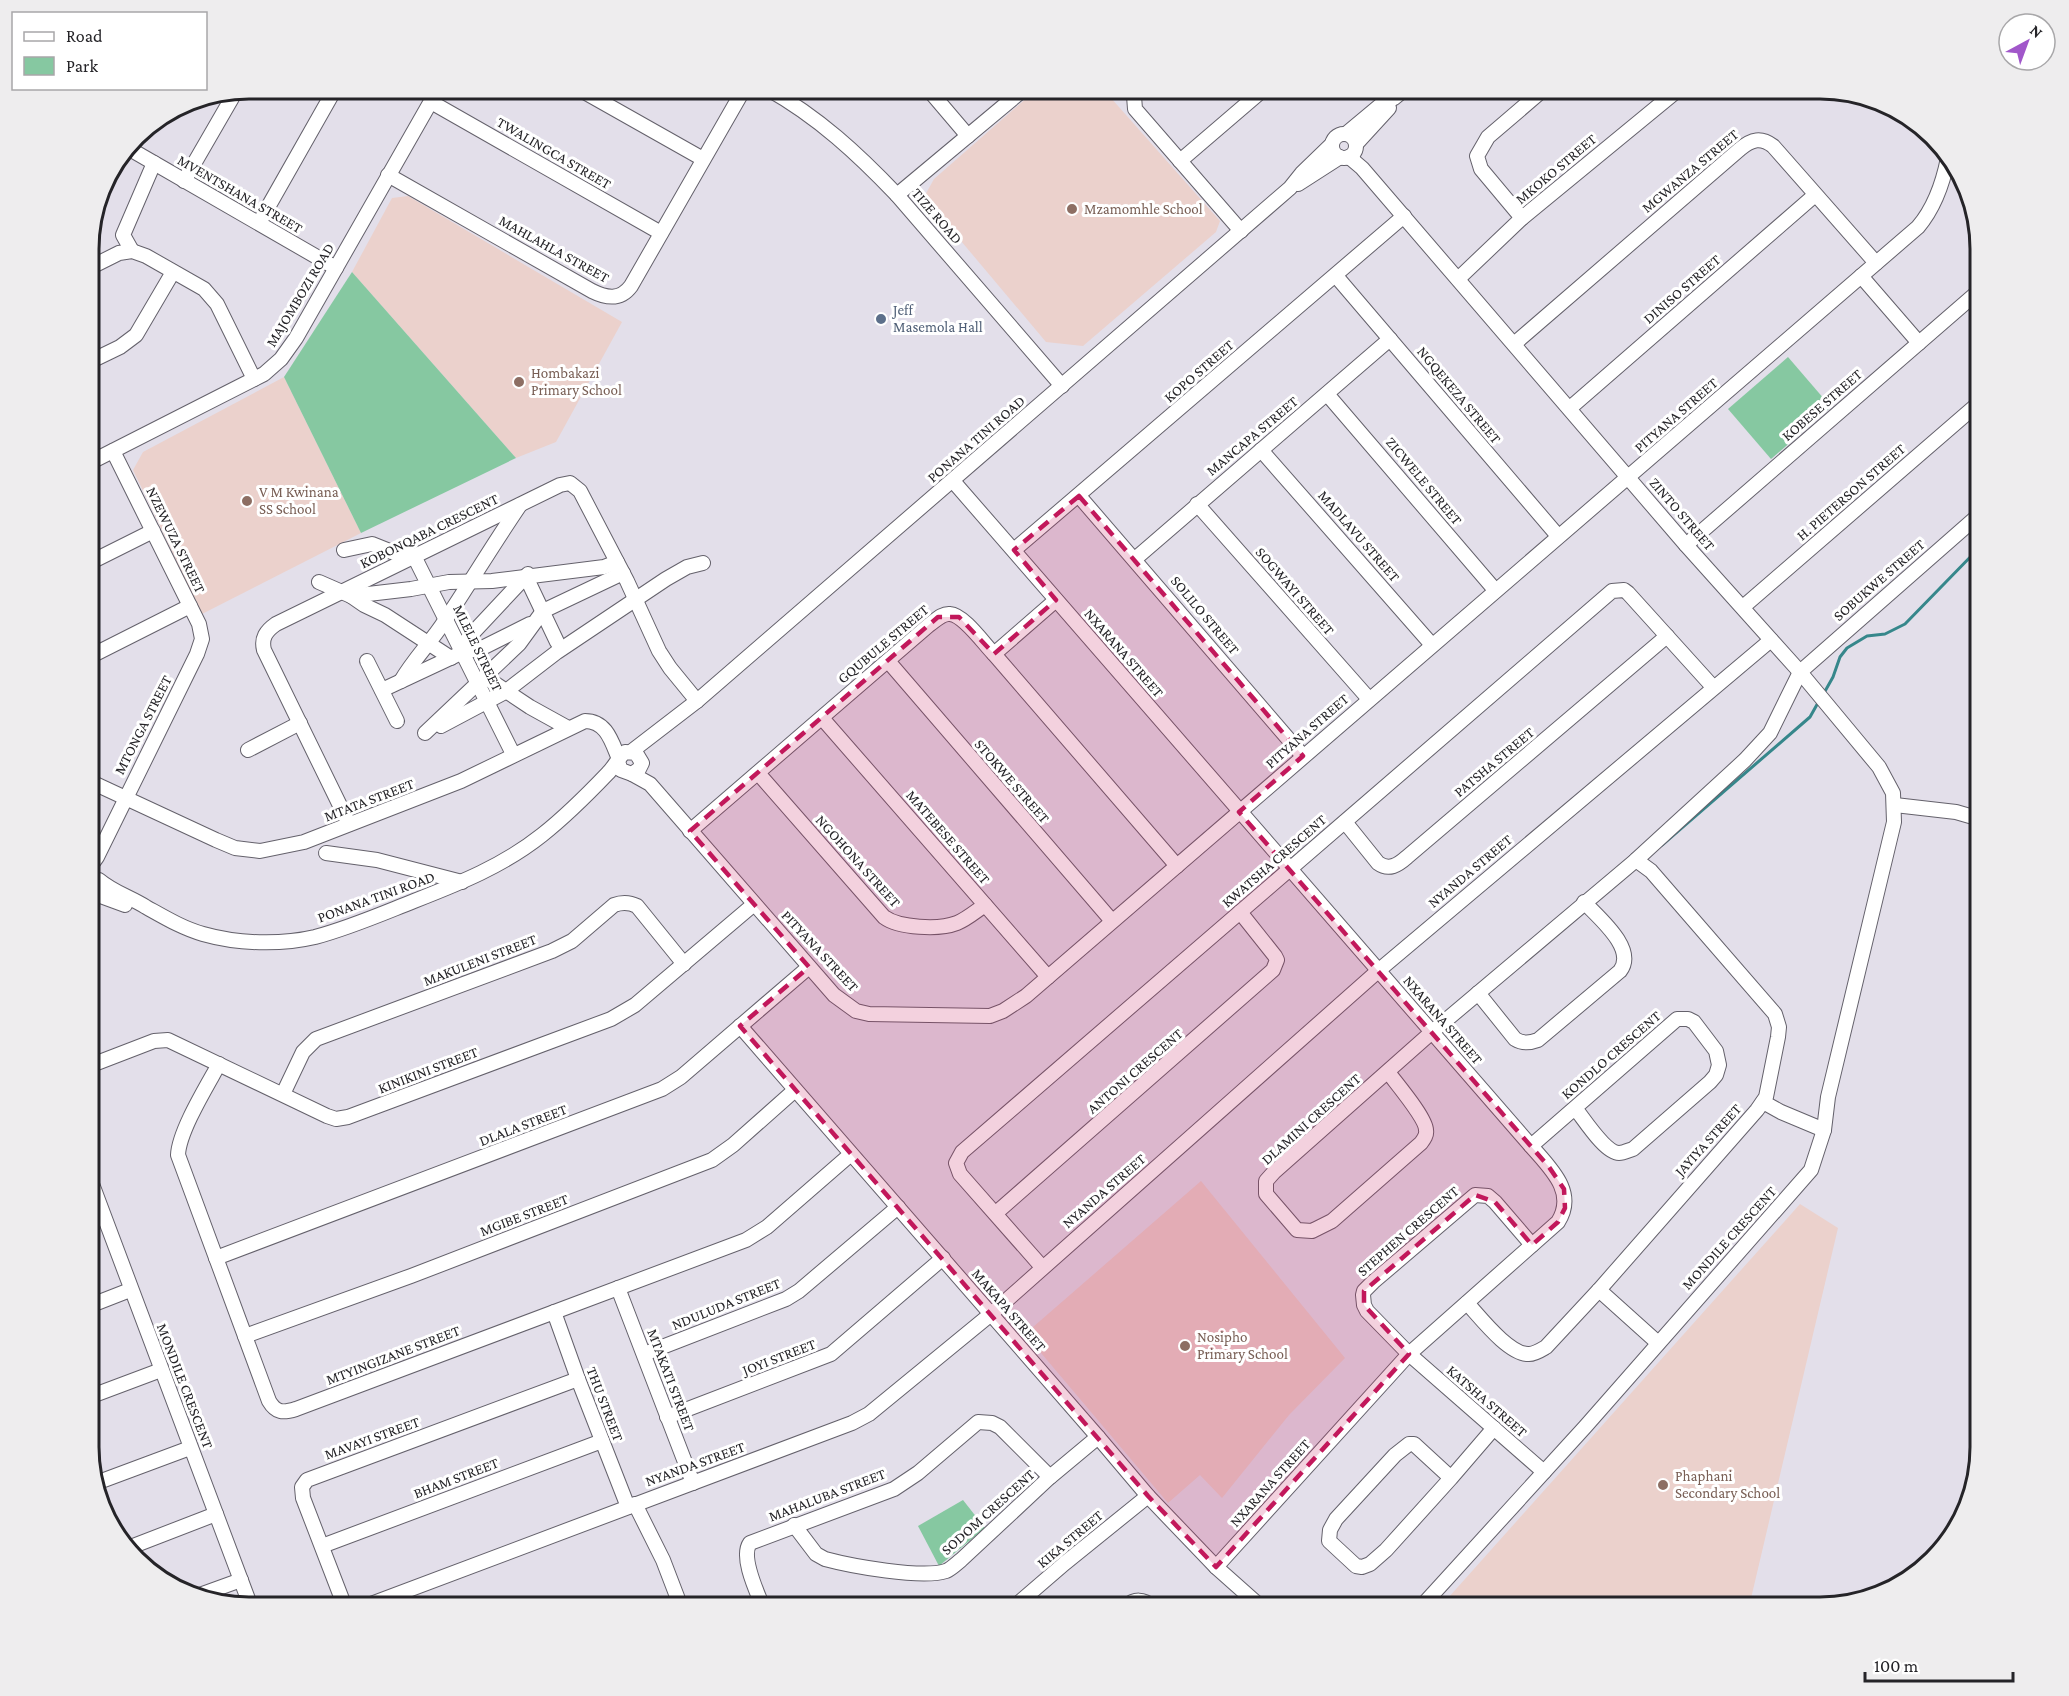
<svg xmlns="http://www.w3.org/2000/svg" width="2069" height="1696" font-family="'Crimson Pro',serif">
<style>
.education{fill:#ebd1cc}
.green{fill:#86c8a1}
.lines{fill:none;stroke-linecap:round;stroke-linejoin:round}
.stream{stroke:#36878b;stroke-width:3}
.minor-casing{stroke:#64616b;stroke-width:16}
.minor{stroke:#fff;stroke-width:14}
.marked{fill:#c2185b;fill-opacity:0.2;stroke:#c2185b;stroke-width:4.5;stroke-dasharray:12 8;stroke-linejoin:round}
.education-dot{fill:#8d6e63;stroke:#fff;stroke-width:2}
.service-dot{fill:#5c6f8a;stroke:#fff;stroke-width:2}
.labels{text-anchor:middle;stroke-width:6;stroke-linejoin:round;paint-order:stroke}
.street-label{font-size:15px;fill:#252428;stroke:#fff}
.education-label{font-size:15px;fill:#785e54;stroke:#fff;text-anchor:start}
.service-label{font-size:15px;fill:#4e5e75;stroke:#fff;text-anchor:start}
.rim{fill:none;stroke:#252428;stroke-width:3}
</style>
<rect width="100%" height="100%" fill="#e3dfea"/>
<g class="education">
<polygon points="1037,89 1103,89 1220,221 1216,232 1083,346 1046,342 924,197 934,179"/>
<polygon points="408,196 622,322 556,442 516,458 352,272 392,198"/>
<polygon points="284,377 361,533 202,614 133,470 143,452"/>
<polygon points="1201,1181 1345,1358 1289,1415 1222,1498 1200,1475 1168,1503 1025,1334"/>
<polygon points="1800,1204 1838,1228 1749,1607 1440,1607"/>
</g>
<g class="green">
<polygon points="352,272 516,458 361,533 284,377"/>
<polygon points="1788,357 1831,407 1771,459 1728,409"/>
<polygon points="963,1500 985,1528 939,1566 918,1526"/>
</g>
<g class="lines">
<g class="stream">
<polyline points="1824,693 1833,677 1840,657 1847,648 1867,636 1885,634 1905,624 1980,547"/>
<polyline points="1662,845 1810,717 1819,701"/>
</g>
<g class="minor-casing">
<g id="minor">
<polyline points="579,89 703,159"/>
<path d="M 768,89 C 818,117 858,154 897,195 L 1062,386"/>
<polyline points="928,89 968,136"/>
<polyline points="1138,89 1134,96 1135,109 1241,231"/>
<polyline points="431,102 661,233"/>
<polyline points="1346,134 1382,104 1394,98 1405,89"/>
<circle cx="1344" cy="146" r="12"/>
<polyline points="1356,144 1389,108"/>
<polyline points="128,148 336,268"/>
<polyline points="1349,157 1362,168 1686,545 1800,672 1879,767 1893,793 1894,822 1828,1097 1824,1130 1811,1170 1585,1427 1421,1607"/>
<polyline points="1180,161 1264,89"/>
<path d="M 388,175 L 592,291 C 606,298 620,301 631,286 L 744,89"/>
<polyline points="184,181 236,91"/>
<polyline points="1298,184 1340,157"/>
<polyline points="897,195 1024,89"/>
<polyline points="1522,218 1481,169 1477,156 1488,137 1544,89"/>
<polyline points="259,223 335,89"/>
<polyline points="132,251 123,235 154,163"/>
<polyline points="89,268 119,253 132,251 146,256 204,289 217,304 254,379"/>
<polyline points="1336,276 1558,536"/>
<polyline points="1861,276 1919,343"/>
<polyline points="1458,279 1522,218 1679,89"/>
<path d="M 1514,344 L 1740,149 C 1752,139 1761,137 1773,146 L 1876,263"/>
<polyline points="89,362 120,347 136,335 173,272"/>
<polyline points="1327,394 1495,590"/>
<polyline points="1570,408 1815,195"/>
<polyline points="1261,450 1432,645"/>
<polyline points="89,463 264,374 281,359 296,338 438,89"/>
<path d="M 953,481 L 1531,1146 C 1550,1168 1577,1192 1558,1222 L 1409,1354 L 1216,1567"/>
<polyline points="1079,496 1303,756"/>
<polyline points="1197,504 1369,699"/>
<polyline points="1686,545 1980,290"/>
<polyline points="344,550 372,544 397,554 414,556 513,754"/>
<polyline points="1014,550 1404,216"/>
<polyline points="1135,559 1390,339"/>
<polyline points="89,563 153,531"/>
<polyline points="319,582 351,596 411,589 449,582 492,581 604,567 617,562"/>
<polyline points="529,583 557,642"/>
<polyline points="351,596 364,605 385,615 451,658"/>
<polyline points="1743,607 1980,402"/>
<polyline points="460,650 469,637 528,574"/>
<polyline points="994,654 1056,600"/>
<polyline points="89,657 190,606"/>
<polyline points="367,661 397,721"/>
<polyline points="888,661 1112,921"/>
<polyline points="485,677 530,707 568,728"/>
<path d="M 401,681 C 413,660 431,642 444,622 C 470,583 494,543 520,505"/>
<polyline points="382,690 461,653 482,648 530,624"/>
<polyline points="822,718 1048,977"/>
<polyline points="441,726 505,692 557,652 666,579 687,567 703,563"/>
<polyline points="425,733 519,644 543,611 623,573"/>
<polyline points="248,750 300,723"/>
<polyline points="632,751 697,701 1290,188 1302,173 1332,144"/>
<path d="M 758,773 L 884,917 C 899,928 939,930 957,923 C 967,919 976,911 985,905"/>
<path d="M 632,774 L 650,784 L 834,995 L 856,1011 L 869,1014 L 990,1016 L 1003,1011 L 1026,996 L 1918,227 C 1935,207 1943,183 1948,158"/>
<path d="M 89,781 L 216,840 L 235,848 L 260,851 L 304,842 L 461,781 L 585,721 C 607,721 612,743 619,759"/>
<polyline points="1895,805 1956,812 1980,819"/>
<path d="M 1345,822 L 1378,863 C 1389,871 1398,865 1407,857 L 1667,636"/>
<path d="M 349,824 L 264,650 C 261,638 266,631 276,624 L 560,485 L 570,483 L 580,491 L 627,581 L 659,651 L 670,668 L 697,701"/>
<path d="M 690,831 L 929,625 C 935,621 942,613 950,614 C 964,615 984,644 994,654 L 1177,866"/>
<polyline points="326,853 377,860 462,882"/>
<polyline points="89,868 97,857 197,654 202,639 199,624 113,451"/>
<path d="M 99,880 C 113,892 130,897 146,907 C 164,917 182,928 203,934 C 238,944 281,945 315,937 C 349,928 381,914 414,901 C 460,883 503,866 542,835 C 566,816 587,795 608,773 C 615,766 618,758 625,752 L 636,753 L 642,763 L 639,769 L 632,774 L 621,770 L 618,762"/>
<polyline points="95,894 125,905"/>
<path d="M 1478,993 L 1515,1039 C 1523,1044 1530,1043 1538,1040 L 1620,971 C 1637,949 1599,918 1584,902"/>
<polyline points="740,1026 1098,1437 1148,1496 1216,1567 1261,1607"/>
<path d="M 219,1064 C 207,1086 179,1131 178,1155 L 269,1401 C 276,1413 283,1413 296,1409 L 746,1240 L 767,1227 L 851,1154"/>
<polyline points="89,1066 154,1041 168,1040 327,1116 336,1119 348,1117 611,1019 635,1005 753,905"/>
<path d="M 1388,1072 C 1396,1083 1426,1118 1426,1130 C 1427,1135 1424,1139 1421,1143 L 1332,1221 L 1312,1231 L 1297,1230 L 1266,1194 L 1266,1181 L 1274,1172 L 1432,1032 L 1636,860 L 1745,760 L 1770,733 L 1800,672 L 1980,514"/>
<path d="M 283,1094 L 303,1052 L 316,1039 L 552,951 L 572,941 L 614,905 C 622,902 629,902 637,906 L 684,964"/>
<polyline points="1763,1102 1781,1112 1824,1130"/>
<path d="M 1531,1146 L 1677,1019 L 1688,1019 L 1694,1022 L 1716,1051 L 1719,1065 L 1716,1075 L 1710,1082 L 1633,1149 C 1629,1150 1624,1153 1619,1153 C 1605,1153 1584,1119 1575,1108"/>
<polyline points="89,1176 251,1607"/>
<polyline points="996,1213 1273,970 1277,960 1275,956 1240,912"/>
<polyline points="1532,1245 1495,1202 1488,1196 1475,1195 1373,1282 1364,1291 1363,1295 1364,1305 1367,1311 1409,1354 1544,1472"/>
<polyline points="216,1258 662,1089 681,1077 809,967"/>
<polyline points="1042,1267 960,1174 956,1163 962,1152 1612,591 1624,590 1628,593 1713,687"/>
<polyline points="618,1288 693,1483"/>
<polyline points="1599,1290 1658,1343"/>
<path d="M 1467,1303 C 1480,1317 1509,1355 1529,1354 C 1535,1354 1541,1350 1546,1347 L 1599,1290 L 1757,1110 L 1766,1097 L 1778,1037 L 1779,1027 L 1775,1014 L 1651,871 L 1636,860"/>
<polyline points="89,1306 130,1290"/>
<polyline points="554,1312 578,1379 628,1507"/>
<polyline points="245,1336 411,1276 712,1160 733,1145 795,1090"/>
<polyline points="644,1354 786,1299 799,1291 898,1207"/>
<polyline points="89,1397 161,1370"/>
<polyline points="667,1417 831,1354 943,1258"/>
<polyline points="1451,1478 1414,1444 1409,1444 1395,1455 1336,1519 1330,1530 1329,1541 1356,1566 1362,1567 1370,1564 1386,1550 1451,1478 1494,1428"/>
<polyline points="96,1483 190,1448"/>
<polyline points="635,1504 663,1560 681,1607"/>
<path d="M 794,1525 L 816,1554 L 825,1559 C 851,1566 922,1579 946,1571 C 951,1569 956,1564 961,1560 L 1050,1477 L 1098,1437"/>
<polyline points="322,1546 602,1441"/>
<polyline points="128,1548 216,1514"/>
<polyline points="194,1597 241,1580"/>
<polyline points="345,1607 303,1498 302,1487 307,1480 578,1379"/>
<polyline points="363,1607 852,1423 869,1414 991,1314 1378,971 1771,640"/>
<polyline points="585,1607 595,1605 600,1607"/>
<path d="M 763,1607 C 757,1592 740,1557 750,1543 L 894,1489 L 918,1473 L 978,1422 L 992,1423 L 1000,1427 L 1050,1477"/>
<polyline points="1014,1607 1065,1563 1148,1496"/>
<path d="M 1125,1607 C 1135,1598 1143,1599 1154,1607"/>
</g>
</g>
<use href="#minor" class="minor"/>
</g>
<path class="marked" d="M 1079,496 L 1303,756 L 1239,812 L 1549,1167 L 1564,1189 L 1565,1208 L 1558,1222 L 1532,1245 L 1495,1202 L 1475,1195 L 1364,1291 L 1364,1305 L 1409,1354 L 1216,1567 L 1148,1496 L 740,1026 L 809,967 L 690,831 L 938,617 L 959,617 L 994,654 L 1056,600 L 1014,550 Z"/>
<g class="education-dot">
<circle cx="1072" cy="209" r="6"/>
<circle cx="519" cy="382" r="6"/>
<circle cx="247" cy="501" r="6"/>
<circle cx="1185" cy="1346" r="6"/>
<circle cx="1663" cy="1485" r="6"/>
</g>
<circle class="service-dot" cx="881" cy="319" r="6"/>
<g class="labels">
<g class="street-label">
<text transform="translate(554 153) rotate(30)" y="5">TWALINGCA STREET</text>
<text transform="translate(1556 169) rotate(-40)" y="5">MKOKO STREET</text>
<text transform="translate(1690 171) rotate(-40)" y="5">MGWANZA STREET</text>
<text transform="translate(240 194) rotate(30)" y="5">MVENTSHANA STREET</text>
<text transform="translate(937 216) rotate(49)" y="5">TIZE ROAD</text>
<text transform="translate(554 249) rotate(29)" y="5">MAHLAHLA STREET</text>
<text transform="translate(1682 289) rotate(-41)" y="5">DINISO STREET</text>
<text transform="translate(300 295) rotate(-59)" y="5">MAJOMBOZI ROAD</text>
<text transform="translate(1199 371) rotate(-41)" y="5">KOPO STREET</text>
<text transform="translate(1459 395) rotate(50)" y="5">NGQEKEZA STREET</text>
<text transform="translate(1822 405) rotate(-41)" y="5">KOBESE STREET</text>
<text transform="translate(1676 415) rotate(-41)" y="5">PITYANA STREET</text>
<text transform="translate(1252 436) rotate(-40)" y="5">MANCAPA STREET</text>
<text transform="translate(976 439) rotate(-41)" y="5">PONANA TINI ROAD</text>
<text transform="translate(1424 481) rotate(50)" y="5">ZICWELE STREET</text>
<text transform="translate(1851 492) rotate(-41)" y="5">H. PIETERSON STREET</text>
<text transform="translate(1682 514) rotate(49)" y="5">ZINTO STREET</text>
<text transform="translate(429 531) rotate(-26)" y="5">KOBONQABA CRESCENT</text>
<text transform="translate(1359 536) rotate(49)" y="5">MADLAVU STREET</text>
<text transform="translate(176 540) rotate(64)" y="5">NZEWUZA STREET</text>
<text transform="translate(1879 580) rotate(-41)" y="5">SOBUKWE STREET</text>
<text transform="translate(1295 591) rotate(49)" y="5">SOGWAYI STREET</text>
<text transform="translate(1205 615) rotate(50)" y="5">SOLILO STREET</text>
<text transform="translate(883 644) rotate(-40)" y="5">GQUBULE STREET</text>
<text transform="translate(478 648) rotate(64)" y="5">MLELE STREET</text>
<text transform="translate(1124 653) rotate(49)" y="5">NXARANA STREET</text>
<text transform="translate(143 725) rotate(-63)" y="5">MTONGA STREET</text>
<text transform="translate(1307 731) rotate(-41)" y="5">PITYANA STREET</text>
<text transform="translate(1494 762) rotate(-40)" y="5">PATSHA STREET</text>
<text transform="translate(1012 781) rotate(49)" y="5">STOKWE STREET</text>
<text transform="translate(369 800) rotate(-21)" y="5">MTATA STREET</text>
<text transform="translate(948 837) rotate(49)" y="5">MATEBESE STREET</text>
<text transform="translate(858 861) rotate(48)" y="5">NGOHONA STREET</text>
<text transform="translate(1274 861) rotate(-41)" y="5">KWATSHA CRESCENT</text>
<text transform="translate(1470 871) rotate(-40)" y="5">NYANDA STREET</text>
<text transform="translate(376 897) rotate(-20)" y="5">PONANA TINI ROAD</text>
<text transform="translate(820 951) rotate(47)" y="5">PITYANA STREET</text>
<text transform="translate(480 960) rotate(-21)" y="5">MAKULENI STREET</text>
<text transform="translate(1443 1020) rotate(49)" y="5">NXARANA STREET</text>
<text transform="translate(1611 1055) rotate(-41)" y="5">KONDLO CRESCENT</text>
<text transform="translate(428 1070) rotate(-21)" y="5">KINIKINI STREET</text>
<text transform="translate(1135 1071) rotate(-41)" y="5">ANTONI CRESCENT</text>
<text transform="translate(1311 1119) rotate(-42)" y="5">DLAMINI CRESCENT</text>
<text transform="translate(523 1125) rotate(-21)" y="5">DLALA STREET</text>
<text transform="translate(1708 1140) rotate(-48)" y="5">JAYIYA STREET</text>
<text transform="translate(1104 1191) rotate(-41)" y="5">NYANDA STREET</text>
<text transform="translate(524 1215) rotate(-21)" y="5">MGIBE STREET</text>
<text transform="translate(1408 1231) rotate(-41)" y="5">STEPHEN CRESCENT</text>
<text transform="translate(1729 1238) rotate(-48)" y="5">MONDILE CRESCENT</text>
<text transform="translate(726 1304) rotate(-22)" y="5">NDULUDA STREET</text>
<text transform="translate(1009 1310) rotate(49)" y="5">MAKAPA STREET</text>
<text transform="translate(393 1355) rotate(-21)" y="5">MTYINGIZANE STREET</text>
<text transform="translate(779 1357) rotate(-21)" y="5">JOYI STREET</text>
<text transform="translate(671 1380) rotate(69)" y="5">MTAKATI STREET</text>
<text transform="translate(185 1386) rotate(69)" y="5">MONDILE CRESCENT</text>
<text transform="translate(1487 1401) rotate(41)" y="5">KATSHA STREET</text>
<text transform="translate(605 1404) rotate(69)" y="5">THU STREET</text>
<text transform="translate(372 1438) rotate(-20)" y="5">MAVAYI STREET</text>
<text transform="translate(695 1464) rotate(-20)" y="5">NYANDA STREET</text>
<text transform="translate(456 1478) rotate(-21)" y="5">BHAM STREET</text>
<text transform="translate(1270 1483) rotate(-48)" y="5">NXARANA STREET</text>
<text transform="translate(827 1495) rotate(-21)" y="5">MAHALUBA STREET</text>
<text transform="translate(988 1512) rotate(-42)" y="5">SODOM CRESCENT</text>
<text transform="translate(1070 1539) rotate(-40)" y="5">KIKA STREET</text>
</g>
<g class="education-label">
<text x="1084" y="214">Mzamomhle School</text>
<text x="531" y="378">Hombakazi<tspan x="531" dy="17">Primary School</tspan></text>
<text x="259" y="497">V M Kwinana<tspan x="259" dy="17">SS School</tspan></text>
<text x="1197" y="1342">Nosipho<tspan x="1197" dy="17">Primary School</tspan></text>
<text x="1675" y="1481">Phaphani<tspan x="1675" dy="17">Secondary School</tspan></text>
</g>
<g class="service-label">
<text x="893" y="315">Jeff<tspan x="893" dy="17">Masemola Hall</tspan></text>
</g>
</g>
<path d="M0 0H2069V1696H0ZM249 99H1820A150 150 0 0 1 1970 249V1447A150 150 0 0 1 1820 1597H249A150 150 0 0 1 99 1447V249A150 150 0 0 1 249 99Z" fill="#eeedee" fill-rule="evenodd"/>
<path class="rim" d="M249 99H1820A150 150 0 0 1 1970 249V1447A150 150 0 0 1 1820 1597H249A150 150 0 0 1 99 1447V249A150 150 0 0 1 249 99Z"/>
<rect x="12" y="12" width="195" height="78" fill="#ffffff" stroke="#a8a7a9" stroke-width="1.5"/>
<rect x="24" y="32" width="30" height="9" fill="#ffffff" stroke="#a8a7a9" stroke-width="1.5"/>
<text x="66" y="42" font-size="18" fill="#252428">Road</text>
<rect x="24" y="57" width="30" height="18" fill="#86c8a1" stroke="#a8a7a9" stroke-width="1.5"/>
<text x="66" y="72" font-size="18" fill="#252428">Park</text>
<g transform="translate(2027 42) rotate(41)"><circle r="28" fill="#ffffff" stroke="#a8a7a9" stroke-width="1.5"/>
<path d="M0-4.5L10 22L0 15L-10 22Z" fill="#a157ca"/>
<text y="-9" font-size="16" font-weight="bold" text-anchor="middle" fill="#252428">N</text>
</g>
<path d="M1865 1672v9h148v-9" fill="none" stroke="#252428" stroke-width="3"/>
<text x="1874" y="1672" font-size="18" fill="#252428" stroke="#ffffff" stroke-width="4.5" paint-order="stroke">100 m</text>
</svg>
